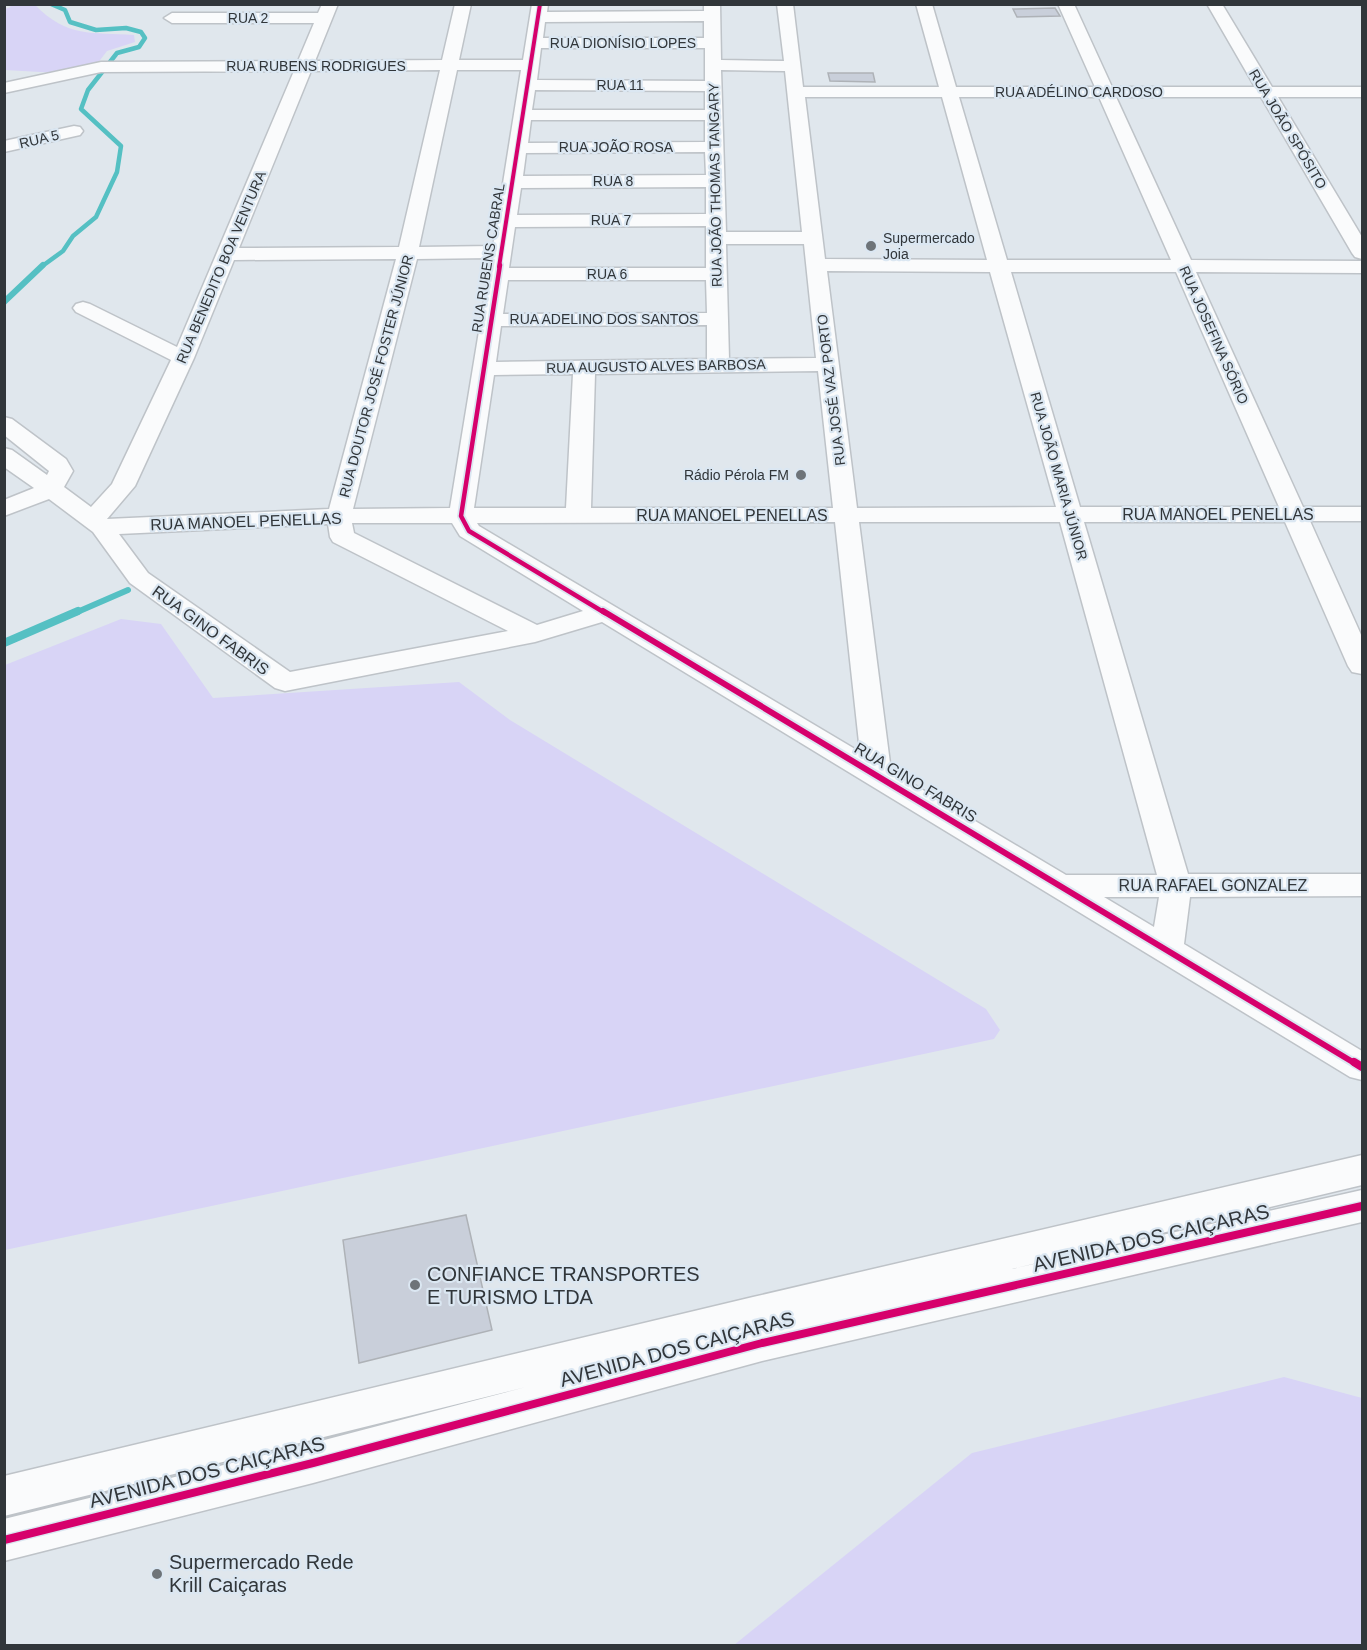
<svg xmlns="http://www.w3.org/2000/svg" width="1367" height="1650" font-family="Helvetica,sans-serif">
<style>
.green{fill:#d8d4f6}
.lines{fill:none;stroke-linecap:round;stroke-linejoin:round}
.stream-far2{stroke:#55c0c3;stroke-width:4.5}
.stream-far1{stroke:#55c0c3;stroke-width:6}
.stream{stroke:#55c0c3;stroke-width:8}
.building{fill:#c9cfda;stroke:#aeb2b7;stroke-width:1.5}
.minor-casing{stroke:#bec3c8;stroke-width:3}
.minor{fill:#fafbfc;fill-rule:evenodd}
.cycleway-far3-casing{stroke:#dbe7f2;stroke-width:6}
.cycleway-far2-casing{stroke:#dbe7f2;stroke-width:8}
.cycleway-far1-casing{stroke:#dbe7f2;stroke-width:10}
.cycleway-casing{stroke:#dbe7f2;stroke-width:11}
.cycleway-far3{stroke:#d6006c;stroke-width:4}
.cycleway-far2{stroke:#d6006c;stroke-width:4.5}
.cycleway-far1{stroke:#d6006c;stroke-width:6}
.cycleway{stroke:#d6006c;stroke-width:8}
.poi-dot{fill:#6e7479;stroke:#dbe7f2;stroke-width:2}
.labels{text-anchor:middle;stroke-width:4.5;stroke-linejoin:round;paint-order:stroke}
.far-street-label{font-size:14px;fill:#31363a;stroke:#dbe7f2}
.far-poi-label{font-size:14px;fill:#31363a;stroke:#dbe7f2;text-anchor:start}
.street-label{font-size:16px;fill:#31363a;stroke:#dbe7f2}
.near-street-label{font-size:20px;fill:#31363a;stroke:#dbe7f2}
.near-poi-label{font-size:20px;fill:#31363a;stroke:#dbe7f2;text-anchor:start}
</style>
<rect width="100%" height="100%" fill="#e0e7ed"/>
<g class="green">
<path d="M 8,5 L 35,5 C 68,38 91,32 134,35 L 135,42 L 107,51 L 97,64 L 58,73 L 5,70 L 5,9 L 11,7 Z"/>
<polygon points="121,619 161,624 213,698 459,682 510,720 986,1009 1000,1030 994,1039 5,1250 5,665"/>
<polygon points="1284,1377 1362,1398 1362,1645 734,1645 972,1453"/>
</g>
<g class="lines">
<polyline class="stream-far2" points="41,267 63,251 73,236 96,217 117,172 121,146 81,109 88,90 117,53 139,47 145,38 141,32 126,28 96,30 70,22 65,10 51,4"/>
<g class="stream-far1">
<polyline points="4,302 43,265"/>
<polyline points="75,613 128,590"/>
</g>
<polyline class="stream" points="4,643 78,611"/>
</g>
<g class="building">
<polygon points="1055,8 1060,16 1017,17 1013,9"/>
<polygon points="828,73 873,73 875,82 830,81"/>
<polygon points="466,1215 492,1330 359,1363 343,1240"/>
</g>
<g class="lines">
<g class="minor-casing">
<g id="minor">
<path d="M 322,4 L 338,4 L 315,61 L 442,60 L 455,4 L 471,4 L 459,60 L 523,60 L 532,4 L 548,4 L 547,12 L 704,11 L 704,4 L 720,4 L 721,60 L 784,61 L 777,4 L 793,4 L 803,87 L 939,87 L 916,4 L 932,4 L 956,87 L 1095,87 L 1058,4 L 1074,4 L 1112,87 L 1255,87 L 1207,4 L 1222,4 L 1272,87 L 1362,87 L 1362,97 L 1278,97 L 1362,237 L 1362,259 L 1355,257 L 1352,253 L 1261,97 L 1116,97 L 1191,260 L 1362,261 L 1362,273 L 1196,272 L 1303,507 L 1362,507 L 1362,521 L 1310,521 L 1362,637 L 1362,674 L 1352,672 L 1348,666 L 1285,522 L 1084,522 L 1188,874 L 1362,874 L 1362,896 L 1190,897 L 1184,944 L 1362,1051 L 1362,1080 L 1350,1077 L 602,622 L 535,642 L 285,691 L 275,688 L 130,583 L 93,532 L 49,499 L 4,516 L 4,500 L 34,488 L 4,467 L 4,448 L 12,450 L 47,475 L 49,471 L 4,435 L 4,417 L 12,419 L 66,459 L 73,471 L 64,487 L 91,507 L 112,484 L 171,360 L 76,312 L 73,308 L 76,304 L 83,302 L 90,304 L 177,347 L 294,71 L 101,72 L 4,93 L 4,83 L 101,62 L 298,61 L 314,23 L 172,23 L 164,18 L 172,13 L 318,13 ZM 704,21 L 704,38 L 543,38 L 545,22 ZM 541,48 L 705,48 L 705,81 L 537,80 ZM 440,70 L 399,247 L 239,248 L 311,71 ZM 457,70 L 521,70 L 493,246 L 419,247 ZM 721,70 L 785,71 L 802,232 L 726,232 ZM 535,90 L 705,91 L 705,110 L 532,110 ZM 805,97 L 942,97 L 987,260 L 825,259 ZM 959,97 L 1099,97 L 1171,260 L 1007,260 ZM 531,120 L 705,120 L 705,142 L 528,143 ZM 705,152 L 706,175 L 523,176 L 526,153 ZM 706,187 L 706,214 L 517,215 L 521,188 ZM 706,226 L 706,268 L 509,268 L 515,227 ZM 726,244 L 804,244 L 816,358 L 729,359 ZM 491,258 L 450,508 L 353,509 L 417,259 ZM 396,259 L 329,509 L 107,519 L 135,486 L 194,358 L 234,260 ZM 827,271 L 990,272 L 1056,507 L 857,508 ZM 1011,272 L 1176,272 L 1279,507 L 1080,507 ZM 508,280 L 706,280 L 707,313 L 503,314 ZM 707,325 L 707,359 L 496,362 L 501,326 ZM 818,371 L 833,508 L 591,508 L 595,374 ZM 573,374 L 566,508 L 474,508 L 494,375 ZM 835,522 L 860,752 L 479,526 L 477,523 ZM 859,522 L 1060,522 L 1157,875 L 1066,875 L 891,771 ZM 352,523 L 452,523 L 460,536 L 583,611 L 537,625 L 354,533 ZM 328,524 L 330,537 L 333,542 L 508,631 L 290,672 L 148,573 L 119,534 ZM 1104,897 L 1159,897 L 1154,927 Z"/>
<polygon points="74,126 80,127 83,131 80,135 4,152 4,141"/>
<polygon points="1362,1155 1362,1185 1012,1269 1362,1190 1362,1222 762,1361 313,1483 4,1561 4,1519 313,1443 526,1387 4,1516 4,1476 753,1297"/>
</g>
</g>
<use href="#minor" class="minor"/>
<g class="cycleway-far3-casing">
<polyline id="cycleway-far3" points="499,267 540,4"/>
</g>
<g class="cycleway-far2-casing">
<polyline id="cycleway-far2" points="500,265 461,516 469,531 605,613"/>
</g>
<g class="cycleway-far1-casing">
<polyline id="cycleway-far1" points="603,611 1356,1064"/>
</g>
<g class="cycleway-casing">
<g id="cycleway">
<polyline points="1354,1062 1362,1067"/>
<polyline points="4,1540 313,1463 762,1343 1362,1206"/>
</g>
</g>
<use href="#cycleway-far3" class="cycleway-far3"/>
<use href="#cycleway-far2" class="cycleway-far2"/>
<use href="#cycleway-far1" class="cycleway-far1"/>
<use href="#cycleway" class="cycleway"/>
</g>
<g class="poi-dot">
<circle cx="871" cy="246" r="6"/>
<circle cx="801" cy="475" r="6"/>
<circle cx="415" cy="1285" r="6"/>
<circle cx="157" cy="1574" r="6"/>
</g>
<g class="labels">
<g class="far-street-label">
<text x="248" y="23">RUA 2</text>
<text x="623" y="48">RUA DIONÍSIO LOPES</text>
<text x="316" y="71">RUA RUBENS RODRIGUES</text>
<text x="620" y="90">RUA 11</text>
<text x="1079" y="97">RUA ADÉLINO CARDOSO</text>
<text transform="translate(1288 129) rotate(59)" y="5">RUA JOÃO SPÓSITO</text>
<text transform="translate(39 139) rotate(-13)" y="5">RUA 5</text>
<text x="616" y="152">RUA JOÃO ROSA</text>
<text x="613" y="186">RUA 8</text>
<text transform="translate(715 185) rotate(-91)" y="5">RUA JOÃO THOMAS TANGARY</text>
<text x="611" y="225">RUA 7</text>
<text transform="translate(488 258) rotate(-81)" y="5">RUA RUBENS CABRAL</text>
<text transform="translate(221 267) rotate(-67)" y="5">RUA BENEDITO BOA VENTURA</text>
<text x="607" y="279">RUA 6</text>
<text x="604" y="324">RUA ADELINO DOS SANTOS</text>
<text transform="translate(1214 335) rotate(66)" y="5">RUA JOSEFINA SÓRIO</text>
<text transform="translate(656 366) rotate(-1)" y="5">RUA AUGUSTO ALVES BARBOSA</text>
<text transform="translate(376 376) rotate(-75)" y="5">RUA DOUTOR JOSÉ FOSTER JÚNIOR</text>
<text transform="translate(831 390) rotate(-97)" y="5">RUA JOSÉ VAZ PORTO</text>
<text transform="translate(1059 476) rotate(74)" y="5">RUA JOÃO MARIA JÚNIOR</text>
</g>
<g class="far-poi-label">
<text x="883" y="243">Supermercado<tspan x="883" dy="16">Joia</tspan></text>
<text x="789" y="480" text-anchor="end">Rádio Pérola FM</text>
</g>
<g class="street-label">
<text x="1218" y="520">RUA MANOEL PENELLAS</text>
<text x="732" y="521">RUA MANOEL PENELLAS</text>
<text transform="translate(246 521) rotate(-2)" y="6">RUA MANOEL PENELLAS</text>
<text transform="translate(211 630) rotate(36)" y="6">RUA GINO FABRIS</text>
<text transform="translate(916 782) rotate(31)" y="6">RUA GINO FABRIS</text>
<text x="1213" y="891">RUA RAFAEL GONZALEZ</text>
</g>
<g class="near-street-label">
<text transform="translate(1151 1238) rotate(-13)" y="7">AVENIDA DOS CAIÇARAS</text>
<text transform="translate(677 1349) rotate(-15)" y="7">AVENIDA DOS CAIÇARAS</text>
<text transform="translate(207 1472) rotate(-14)" y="7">AVENIDA DOS CAIÇARAS</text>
</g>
<g class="near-poi-label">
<text x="427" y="1281">CONFIANCE TRANSPORTES<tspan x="427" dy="23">E TURISMO LTDA</tspan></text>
<text x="169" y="1569">Supermercado Rede<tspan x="169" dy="23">Krill Caiçaras</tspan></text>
</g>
</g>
<rect width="1367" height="1650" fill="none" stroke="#31363a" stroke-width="12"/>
</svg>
